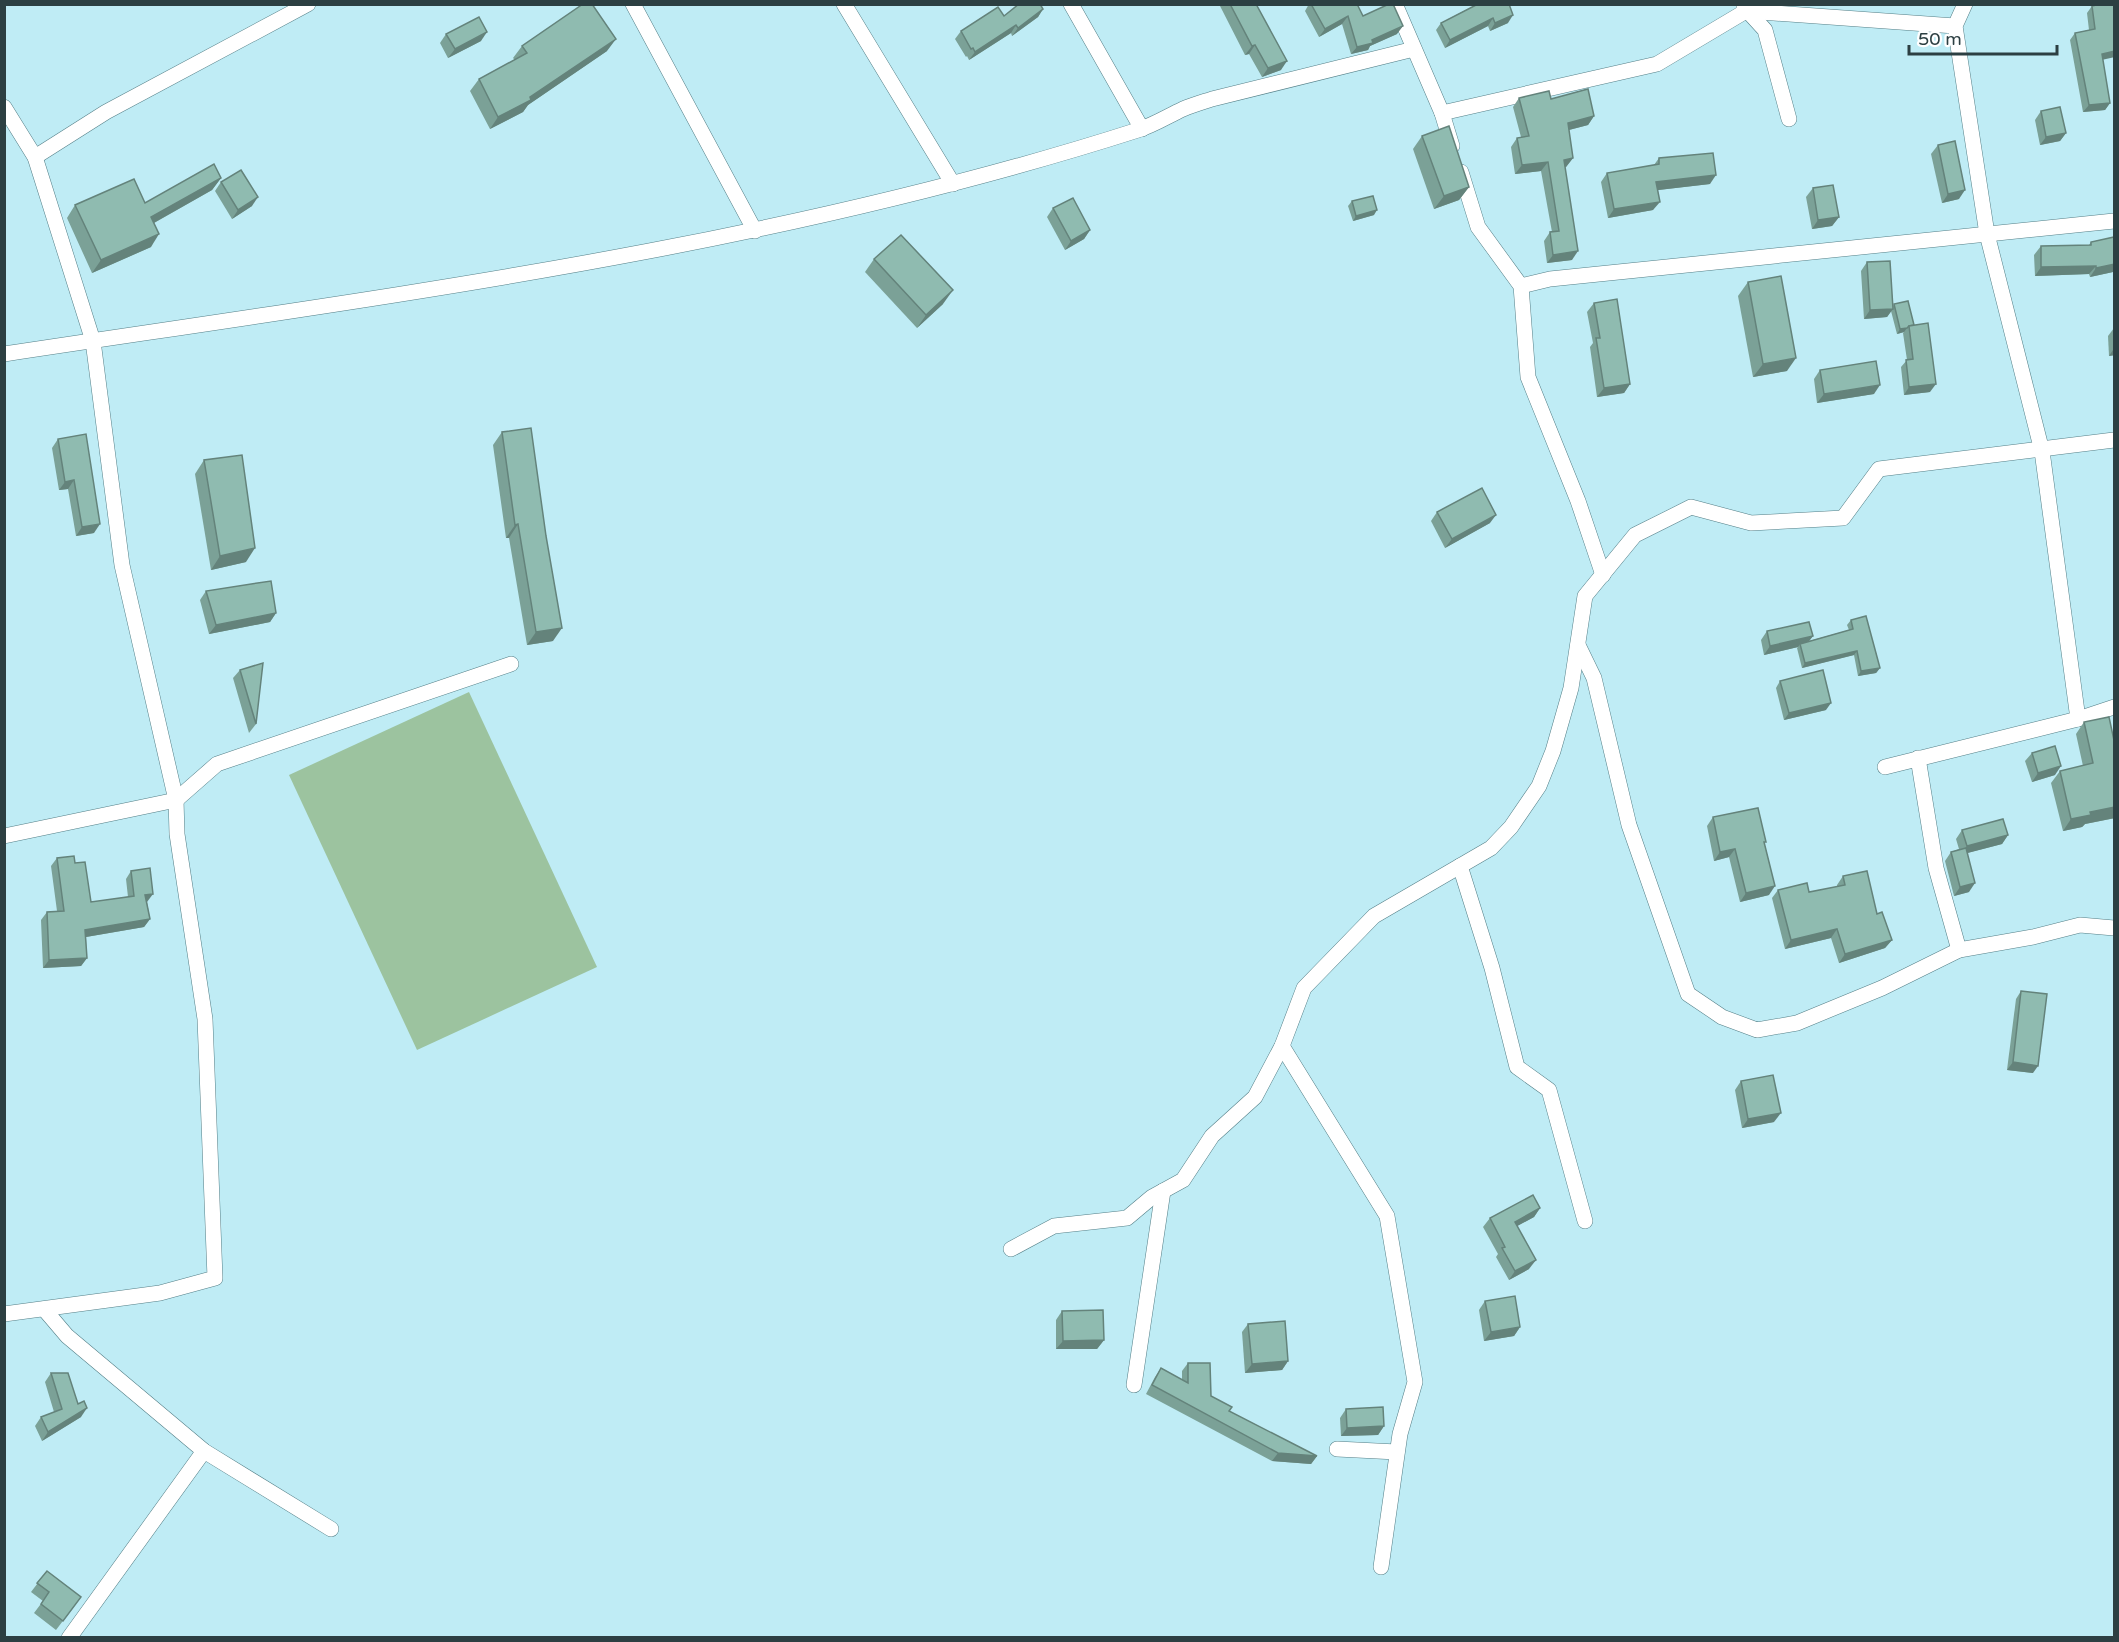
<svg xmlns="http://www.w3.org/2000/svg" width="2119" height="1642" font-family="'Varela Round',sans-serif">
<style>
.green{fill:#9cc39f}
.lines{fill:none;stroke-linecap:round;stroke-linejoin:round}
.minor-casing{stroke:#547f87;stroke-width:16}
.minor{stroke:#fff;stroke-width:15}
.wall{fill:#7ba197}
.shaded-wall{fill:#64837b}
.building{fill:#8fbbb0;stroke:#64837b;stroke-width:1.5}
</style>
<rect width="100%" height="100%" fill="#bfecf5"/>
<polygon class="green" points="469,692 597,967 417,1050 289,775"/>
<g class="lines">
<g class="minor-casing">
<g id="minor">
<polyline points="633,4 755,231"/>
<polyline points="844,4 953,184"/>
<polyline points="1071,4 1142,129"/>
<polyline points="1395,4 1442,113 1452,146"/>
<polyline points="1965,4 1955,26 1987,234 2042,451 2078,719"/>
<polyline points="1744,7 1765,30 1789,119"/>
<polyline points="4,107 35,157 93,341 122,565 176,800 177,834 205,1019 215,1278 160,1293 4,1314"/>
<polyline points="1442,113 1657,64 1746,11 1955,26"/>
<polyline points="35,157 106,112 308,4"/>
<polyline points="1461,172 1478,227 1521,286 1528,377 1578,501 1603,575"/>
<polyline points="1521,286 1550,279 2114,221"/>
<path d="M 4,354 C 386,296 770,248 1138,130 C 1154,125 1168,116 1183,109 C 1193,105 1203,102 1212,99 L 1414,49"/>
<polyline points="1578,645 1594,678 1629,825 1688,994 1722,1017 1757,1030 1797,1023 1882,988 1959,950 2033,937 2080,925 2114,928"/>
<polyline points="1918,758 1936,868 1959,950"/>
<polyline points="1885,767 2078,719 2114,707"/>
<polyline points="4,836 176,800 217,764 511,664"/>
<polyline points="1460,866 1492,968 1517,1067 1549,1090 1585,1221"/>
<polyline points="1282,1046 1387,1216 1415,1382 1400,1434 1381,1567"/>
<polyline points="1011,1249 1054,1226 1127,1218 1152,1197 1183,1180 1212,1136 1255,1097 1282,1046 1304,988 1374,916 1491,848 1511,827 1539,786 1553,751 1571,688 1585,596 1635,535 1691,507 1751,523 1843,518 1879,469 2114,440"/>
<polyline points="44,1309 67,1336 204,1451 331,1529"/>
<polyline points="1134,1385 1163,1191"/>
<polyline points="1337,1449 1397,1452"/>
<polyline points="69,1638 204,1451"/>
</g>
</g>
<use href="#minor" class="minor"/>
</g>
<g class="wall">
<polygon points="1219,4 1256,4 1281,70 1262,77 1249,54 1245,55"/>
<polygon points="1309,4 1357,4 1363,16 1397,34 1370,46 1368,50 1351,54 1342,24 1319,37 1305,11"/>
<polygon points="1477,4 1508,23 1490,31 1488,26 1445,48 1436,30 1441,23"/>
<polygon points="2092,6 2103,60 2110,103 2105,110 2083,112 2070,40 2075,33 2089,30 2087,13"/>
<polygon points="1043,9 1038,17 1012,36 1011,33 969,60 967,56 966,57 955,39 961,31 1004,16"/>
<polygon points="446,34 481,41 448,58 440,43"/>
<polygon points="522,46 607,51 528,105 523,112 490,129 470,91 479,79 515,60 513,58"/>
<polygon points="1519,98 1551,99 1594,116 1588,125 1569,130 1573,158 1566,167 1565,167 1572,260 1547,263 1544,241 1550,232 1552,232 1541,171 1515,174 1511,147 1517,138 1521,137 1513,107"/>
<polygon points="2041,111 2066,133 2060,141 2040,145 2035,120"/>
<polygon points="1422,136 1469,187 1459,200 1434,209 1413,149"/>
<polygon points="1938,145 1959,199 1942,203 1931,154"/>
<polygon points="1659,158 1710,184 1658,190 1653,210 1608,218 1601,182 1607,173 1654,165"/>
<polygon points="221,178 212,190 154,223 151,247 92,273 67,218 75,205 145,203"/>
<polygon points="221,182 252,206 232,219 215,191"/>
<polygon points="1813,188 1839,217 1832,226 1812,229 1806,197"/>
<polygon points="1352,201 1374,215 1353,221 1348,206"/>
<polygon points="1053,208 1090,230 1084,239 1065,250 1047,217"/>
<polygon points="2114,237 2115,270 2113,272 2090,277 2089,274 2035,276 2034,255 2041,246 2089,245 2091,242"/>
<polygon points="874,259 943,304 917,328 865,272"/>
<polygon points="1867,262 1893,306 1894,304 1908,301 1930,392 1904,395 1901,367 1907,360 1903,333 1904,332 1897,334 1891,311 1887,317 1864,319 1861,271"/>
<polygon points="1748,282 1787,371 1753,377 1738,296"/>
<polygon points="1594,303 1630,384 1624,393 1597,397 1590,347 1593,343 1587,312"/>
<polygon points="2114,328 2115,328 2115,355 2109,356 2108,336"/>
<polygon points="1820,370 1874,394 1817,403 1814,379"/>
<polygon points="502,432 553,641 527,645 509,538 506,538 493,445"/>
<polygon points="58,439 94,533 76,536 68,489 59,490 52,448"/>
<polygon points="204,460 246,562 211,570 195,474"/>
<polygon points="1437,512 1490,523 1445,548 1431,521"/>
<polygon points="206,591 276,613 270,622 209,634 200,600"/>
<polygon points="1851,620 1880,668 1876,673 1858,676 1854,655 1802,668 1797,648 1798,647 1764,655 1761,640 1767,631 1813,636 1809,641 1849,630 1847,625"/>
<polygon points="240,670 256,724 249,733 233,678"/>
<polygon points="1780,681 1826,710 1784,720 1776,688"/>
<polygon points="2084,722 2115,745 2115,818 2085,824 2082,827 2063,831 2051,783 2060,771 2083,766 2076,734"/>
<polygon points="2032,753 2055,775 2032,782 2025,761"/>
<polygon points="1713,817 1764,844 1769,895 1740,902 1729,857 1714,861 1707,826"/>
<polygon points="1962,830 2008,835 2002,844 1967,853 1969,892 1954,896 1945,861 1951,852 1959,849 1956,839"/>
<polygon points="57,858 75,863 91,902 128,897 126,879 131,871 147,902 150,919 144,927 86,937 87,958 81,966 43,968 41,920 47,912 57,911 51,866"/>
<polygon points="1843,876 1877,914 1892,940 1885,948 1839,963 1831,938 1785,949 1772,898 1778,890 1809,892 1837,887 1837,885"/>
<polygon points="2021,991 2033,1073 2007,1070 2016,999"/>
<polygon points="1741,1081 1774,1122 1742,1128 1735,1090"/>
<polygon points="1540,1208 1534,1217 1517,1226 1529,1269 1509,1280 1496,1257 1498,1254 1483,1227 1490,1218"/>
<polygon points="1485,1301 1520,1327 1514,1336 1484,1341 1479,1310"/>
<polygon points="1062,1311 1104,1340 1097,1349 1056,1349 1056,1320"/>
<polygon points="1248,1324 1288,1361 1282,1370 1245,1373 1242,1332"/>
<polygon points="1188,1363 1211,1396 1229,1411 1317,1456 1311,1464 1272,1461 1146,1394 1155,1377 1161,1368 1182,1380 1182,1371"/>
<polygon points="51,1373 78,1404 81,1417 42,1441 35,1426 41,1417 54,1412 45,1382"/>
<polygon points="1346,1409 1384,1426 1378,1435 1341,1436 1340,1418"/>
<polygon points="47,1571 81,1597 56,1630 34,1613 43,1601 31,1592"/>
</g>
<g class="shaded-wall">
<polygon points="1043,9 1038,17 1012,36 1018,28"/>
<polygon points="1513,15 1508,23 1490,31 1495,23"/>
<polygon points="1348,16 1342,24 1319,37 1325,29"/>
<polygon points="1493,18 1488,26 1445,48 1450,40"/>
<polygon points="1016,25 1011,33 969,60 975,52"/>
<polygon points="1403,26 1397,34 1370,46 1368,50 1351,54 1357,47"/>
<polygon points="487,32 481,41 448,58 455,49"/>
<polygon points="616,39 607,51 528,105 523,112 490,129 498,117 530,97"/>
<polygon points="1255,45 1249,54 1245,55 1252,46"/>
<polygon points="2115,51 2115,57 2097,61 2102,54"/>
<polygon points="1287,61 1281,70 1262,77 1268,68"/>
<polygon points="2110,103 2105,110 2083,112 2089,105"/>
<polygon points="1594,116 1588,125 1561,132 1568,123"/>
<polygon points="2066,133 2060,141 2040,145 2046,137"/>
<polygon points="1573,158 1566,167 1557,169 1564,160"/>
<polygon points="1548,162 1541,171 1515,174 1522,165"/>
<polygon points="1716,175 1710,184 1650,191 1656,182"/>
<polygon points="221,178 212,190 143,229 151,217"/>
<polygon points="1469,187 1459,200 1434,209 1444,196"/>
<polygon points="1965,190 1959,199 1942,203 1948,194"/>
<polygon points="258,197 252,206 232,219 238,210"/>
<polygon points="1660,202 1653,210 1608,218 1614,209"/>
<polygon points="1377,210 1374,215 1353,221 1356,216"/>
<polygon points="1839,217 1832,226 1812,229 1818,220"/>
<polygon points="1090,230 1084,239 1065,250 1071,241"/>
<polygon points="159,234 151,247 92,273 101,260"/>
<polygon points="1578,251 1572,260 1547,263 1553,255"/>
<polygon points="2115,264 2115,270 2113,272 2090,277 2096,268"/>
<polygon points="2096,266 2089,274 2035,276 2041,267"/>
<polygon points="953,290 943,304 917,328 926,315"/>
<polygon points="1893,309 1887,317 1864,319 1870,310"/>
<polygon points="1907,328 1904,332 1897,334 1900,329"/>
<polygon points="2115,347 2115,355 2109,356"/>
<polygon points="1796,358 1787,371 1753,377 1763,364"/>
<polygon points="1630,384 1624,393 1597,397 1604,388"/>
<polygon points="1936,384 1930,392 1904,395 1909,387"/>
<polygon points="1880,385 1874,394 1817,403 1824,394"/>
<polygon points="74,480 68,489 59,490 65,482"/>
<polygon points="1496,515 1490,523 1445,548 1452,539"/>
<polygon points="100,524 94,533 76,536 82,527"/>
<polygon points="518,524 509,538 506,538 515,525"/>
<polygon points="255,548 246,562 211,570 220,556"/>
<polygon points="276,613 270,622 209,634 216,625"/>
<polygon points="562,628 553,641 527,645 536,632"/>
<polygon points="1813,636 1806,645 1800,644 1798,647 1764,655 1770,646"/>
<polygon points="1857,651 1854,655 1802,668 1805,663"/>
<polygon points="1880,668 1876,673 1858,676 1861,671"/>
<polygon points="1831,703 1826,710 1784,720 1789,713"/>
<polygon points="2061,766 2055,775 2032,782 2038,773"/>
<polygon points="2115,807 2115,818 2085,824 2082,827 2063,831 2071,819 2090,812"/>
<polygon points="2008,835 2002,844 1960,855 1967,846"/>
<polygon points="1735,849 1729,857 1714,861 1720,852"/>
<polygon points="1975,883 1969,892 1954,896 1960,887"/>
<polygon points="1775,886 1769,895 1740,902 1746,893"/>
<polygon points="153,894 147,902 140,903 145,895"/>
<polygon points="150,919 144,927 80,938 85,930"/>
<polygon points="1837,929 1831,938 1785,949 1791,940"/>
<polygon points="1892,940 1885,948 1839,963 1845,954"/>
<polygon points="87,958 81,966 43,968 49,960"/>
<polygon points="2013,1062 2038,1066 2033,1073 2007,1070"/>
<polygon points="1781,1113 1774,1122 1742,1128 1748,1119"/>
<polygon points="1540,1208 1534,1217 1508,1231 1515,1222"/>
<polygon points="1536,1260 1529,1269 1509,1280 1515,1271"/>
<polygon points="1520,1327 1514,1336 1484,1341 1491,1332"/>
<polygon points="1104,1340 1097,1349 1056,1349 1063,1341"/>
<polygon points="1288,1361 1282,1370 1245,1373 1252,1364"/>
<polygon points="87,1408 81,1417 42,1441 48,1432"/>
<polygon points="1384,1426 1378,1435 1341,1436 1347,1428"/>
<polygon points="1278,1453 1317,1456 1311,1464 1272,1461"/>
</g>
<g class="building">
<polygon points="583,4 592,4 616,39 530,97 531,100 498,117 479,79 527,53 522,46"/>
<polygon points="1019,4 1040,4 1043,9 1018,28 1016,25 975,52 973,48 971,49 961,31 998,7 1004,16"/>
<polygon points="1230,4 1256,4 1287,61 1268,68 1255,45 1252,46"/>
<polygon points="1311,4 1357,4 1363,16 1389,4 1393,4 1403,26 1372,40 1373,43 1357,47 1348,16 1325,29"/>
<polygon points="1478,4 1509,4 1513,15 1495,23 1493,18 1450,40 1441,23"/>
<polygon points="2101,4 2115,4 2115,51 2102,54 2110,103 2089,105 2075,33 2095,29 2092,6"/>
<polygon points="479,17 487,32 455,49 446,34"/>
<polygon points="1588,89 1594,116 1568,123 1573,158 1564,160 1578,251 1553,255 1550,232 1559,231 1548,162 1522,165 1517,138 1529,136 1519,98 1549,91 1551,99"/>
<polygon points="2060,107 2066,133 2046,137 2041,111"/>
<polygon points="1449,126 1469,187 1444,196 1422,136"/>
<polygon points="1955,141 1965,190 1948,194 1938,145"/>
<polygon points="1713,153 1716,175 1656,182 1660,202 1614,209 1607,173 1659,164 1659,158"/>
<polygon points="214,164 221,178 151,217 159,234 101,260 75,205 134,179 145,203"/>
<polygon points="241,170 258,197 238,210 221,182"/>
<polygon points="1833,185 1839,217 1818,220 1813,188"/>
<polygon points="1373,196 1377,210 1356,216 1352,201"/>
<polygon points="1073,198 1090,230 1071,241 1053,208"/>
<polygon points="901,235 953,290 926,315 874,259"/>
<polygon points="2114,237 2115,264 2096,268 2096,266 2041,267 2041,246 2091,245 2091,242"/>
<polygon points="1890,261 1893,309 1870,310 1867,262"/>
<polygon points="1781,276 1796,358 1763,364 1748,282"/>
<polygon points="1617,299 1630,384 1604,388 1596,338 1600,338 1594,303"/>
<polygon points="1908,301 1914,325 1909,326 1907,328 1900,329 1894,304"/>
<polygon points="1928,323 1936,384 1909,387 1906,360 1913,359 1909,326"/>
<polygon points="1876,361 1880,385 1824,394 1820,370"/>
<polygon points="531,428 546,536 562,628 536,632 518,524 515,525 502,432"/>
<polygon points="86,434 100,524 82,527 74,480 65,482 58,439"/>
<polygon points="242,455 255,548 220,556 204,460"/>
<polygon points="1482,488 1496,515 1452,539 1437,512"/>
<polygon points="271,581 276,613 216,625 206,591"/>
<polygon points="1866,616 1880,668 1861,671 1857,651 1805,663 1800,644 1853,629 1851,620"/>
<polygon points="1809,622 1813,636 1770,646 1767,631"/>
<polygon points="263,663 256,724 240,670"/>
<polygon points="1823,670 1831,703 1789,713 1780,681"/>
<polygon points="2109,717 2115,745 2115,807 2090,812 2091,815 2071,819 2060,771 2093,763 2084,722"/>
<polygon points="2055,746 2061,766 2038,773 2032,753"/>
<polygon points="1758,808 1766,842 1764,842 1775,886 1746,893 1735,849 1720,852 1713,817"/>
<polygon points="2003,819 2008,835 1967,846 1962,830"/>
<polygon points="1966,848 1975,883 1960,887 1951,852"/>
<polygon points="74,856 75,863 85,862 91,902 134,896 131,871 150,868 153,894 145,895 150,919 85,930 87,958 49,960 47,912 64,911 57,858"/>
<polygon points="1867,871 1877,914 1882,912 1892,940 1845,954 1837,929 1791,940 1778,890 1807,883 1809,892 1845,885 1843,876"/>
<polygon points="2021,991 2047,994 2038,1066 2013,1062"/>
<polygon points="1773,1075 1781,1113 1748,1119 1741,1081"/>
<polygon points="1533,1195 1540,1208 1515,1222 1536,1260 1515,1271 1502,1248 1505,1247 1490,1218"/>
<polygon points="1515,1296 1520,1327 1491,1332 1485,1301"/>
<polygon points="1103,1310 1104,1340 1063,1341 1062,1311"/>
<polygon points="1285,1321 1288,1361 1252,1364 1248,1324"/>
<polygon points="1188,1363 1210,1363 1211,1396 1232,1407 1229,1411 1317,1456 1278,1453 1152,1385 1161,1368 1188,1383"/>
<polygon points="51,1373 68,1373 78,1404 84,1401 87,1408 48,1432 41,1417 62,1409"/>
<polygon points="1383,1407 1384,1426 1347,1428 1346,1409"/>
<polygon points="47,1571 81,1597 63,1621 41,1604 49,1592 37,1583"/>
</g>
<rect width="2119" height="1642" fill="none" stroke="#2c3f42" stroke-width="12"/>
<path d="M1909 45v9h148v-9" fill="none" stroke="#2c3f42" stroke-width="3"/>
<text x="1918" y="45" font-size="18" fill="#2c3f42" stroke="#ffffff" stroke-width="4.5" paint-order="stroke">50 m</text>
</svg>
